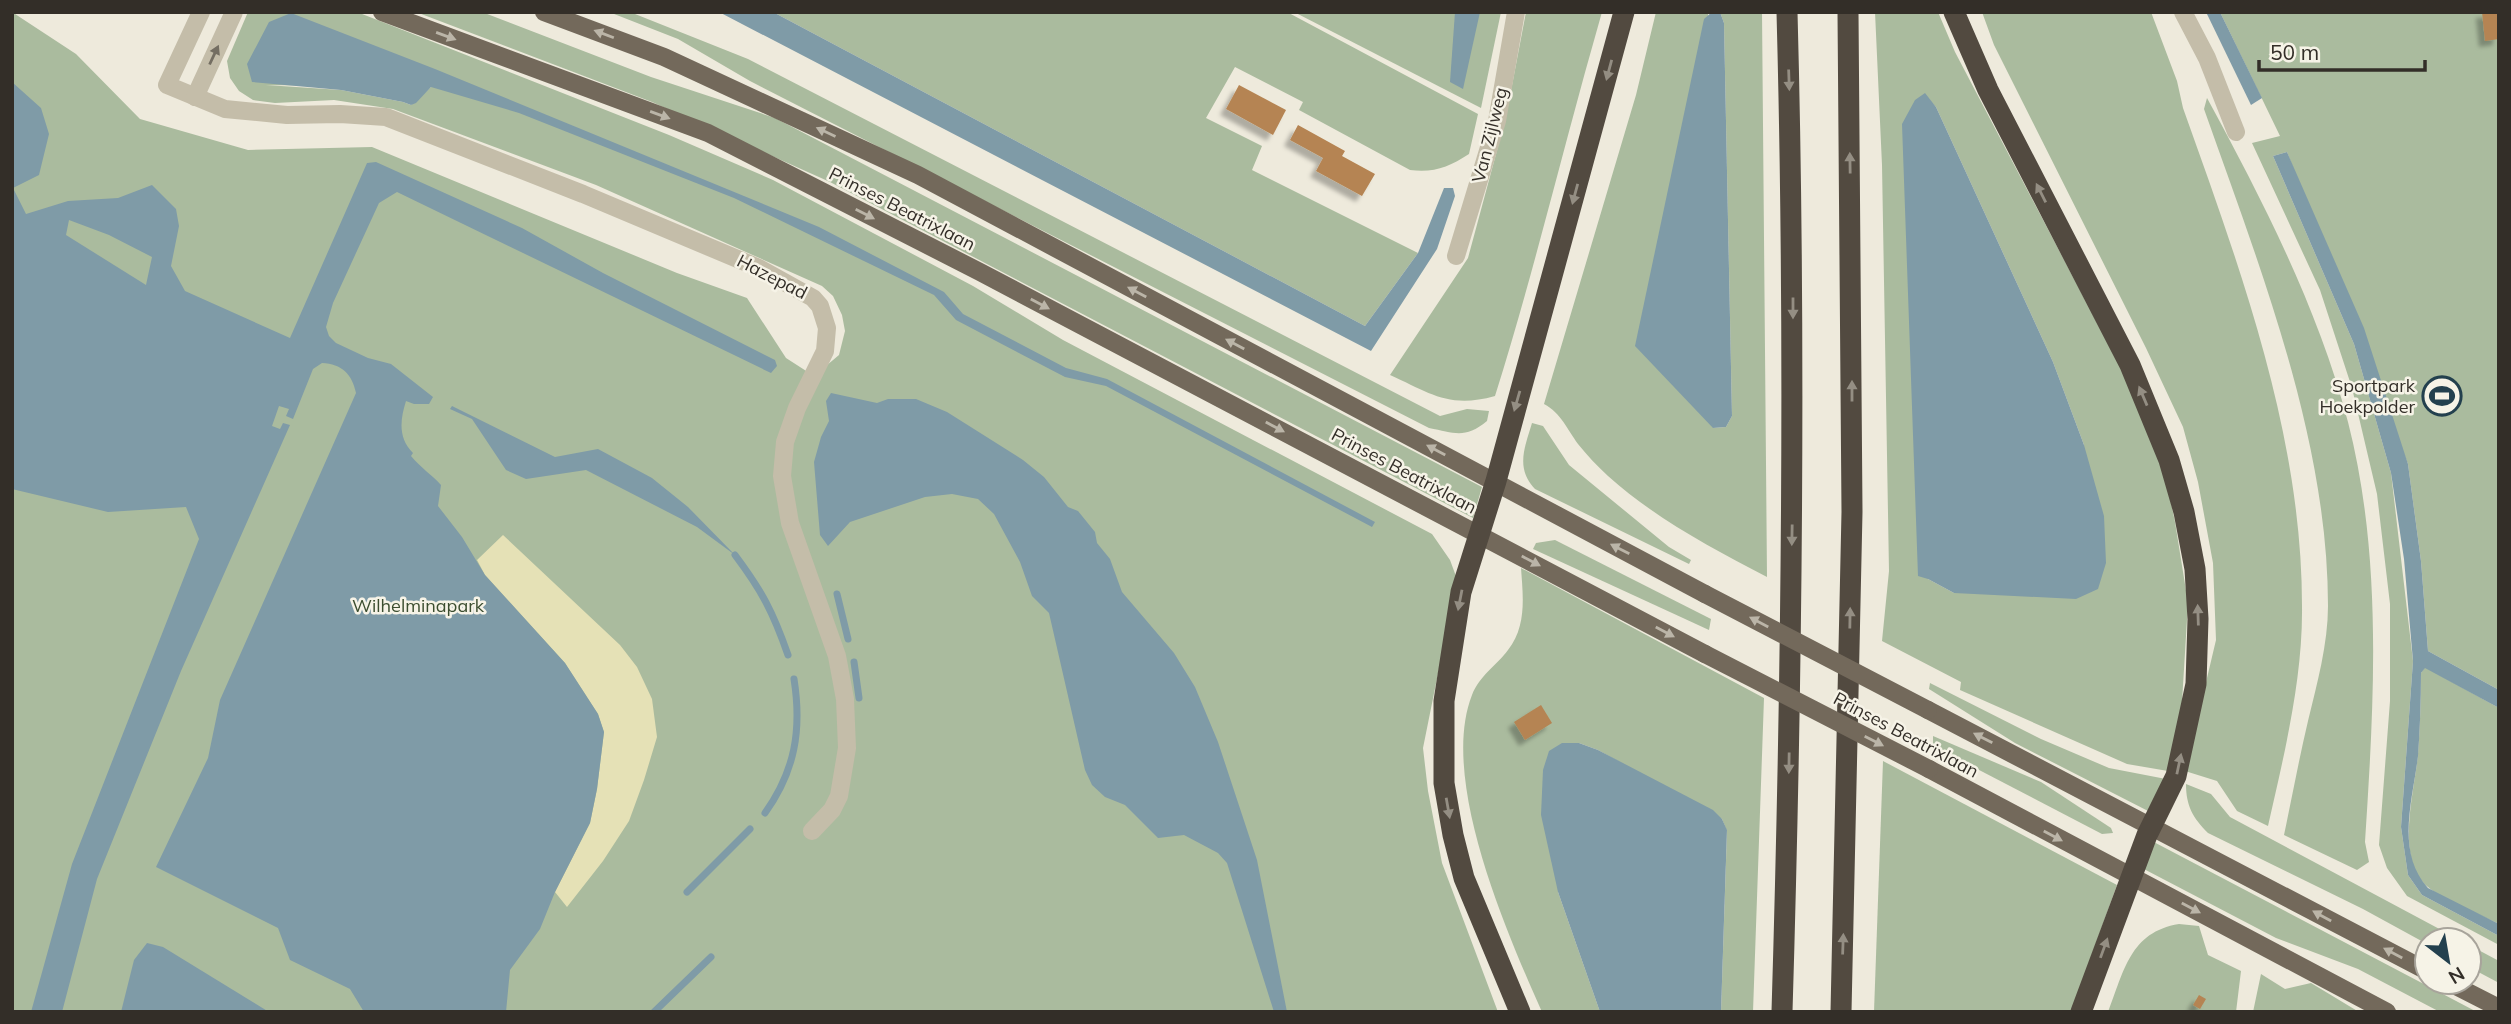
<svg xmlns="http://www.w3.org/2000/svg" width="2511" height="1024" font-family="Mulish,sans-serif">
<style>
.green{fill:#aabb9e;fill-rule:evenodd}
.sand{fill:#e5e1b6}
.water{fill:#7f9ba7;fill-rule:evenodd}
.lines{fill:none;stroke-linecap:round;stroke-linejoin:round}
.stream{stroke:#7f9ba7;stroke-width:7}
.building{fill:#b58452;filter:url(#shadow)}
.minor{stroke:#c4bda9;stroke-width:18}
.major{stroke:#73695b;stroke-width:18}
.highway{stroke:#524a40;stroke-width:21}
.major-bridge{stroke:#73695b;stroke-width:18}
.oneway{fill:#bbb5a8}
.oneway2{fill:#746e62}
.oneway3{fill:#948e83}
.labels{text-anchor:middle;stroke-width:5;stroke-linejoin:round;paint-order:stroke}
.street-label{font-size:18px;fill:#332e28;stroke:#f6f3e7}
.poi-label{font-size:18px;fill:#332e28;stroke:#f6f3e7;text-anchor:end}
.park-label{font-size:18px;fill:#3b4d2f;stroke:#f6f3e7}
</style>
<defs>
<filter id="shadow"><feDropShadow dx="-6" dy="6" stdDeviation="2" flood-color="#0004"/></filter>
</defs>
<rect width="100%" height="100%" fill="#eeeadc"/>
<g class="green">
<path d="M 12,12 L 76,54 L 140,119 L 248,150 L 372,147 L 677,273 L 747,298 L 786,358 L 814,376 L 839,355 L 845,331 L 842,315 L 833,296 L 822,286 L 596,185 L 393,109 L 334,100 L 275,103 L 253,100 L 239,91 L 230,78 L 227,61 L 248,12 L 357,12 L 669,135 L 773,180 L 973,286 L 1063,340 L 1432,534 L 1450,560 L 1457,579 L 1423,748 L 1428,791 L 1442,863 L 1498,1012 L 12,1012 ZM 266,85 L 431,87 L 411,105 L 403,102 L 341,90 Z"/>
<polygon points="416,12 482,12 651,77 775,118 1482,487 1473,518 830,182 652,102"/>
<path d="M 609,12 L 630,12 L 748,59 L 1440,416 L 1467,409 L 1489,411 L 1487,421 C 1465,439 1455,433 1429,428 L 750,81 L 678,39 Z"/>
<path d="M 773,12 L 1287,12 L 1478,114 L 1469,154 C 1449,167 1434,173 1410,170 L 1299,110 L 1303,102 L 1235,67 L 1206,118 L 1262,146 L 1252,170 L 1418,253 L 1365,326 Z"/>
<polygon points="1294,12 1501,12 1481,108"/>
<path d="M 1526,12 L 1602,12 C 1565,140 1535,269 1495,396 C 1449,409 1430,393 1390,375 L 1468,258 L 1506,117 Z"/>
<path d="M 1656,12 L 1712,12 L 1708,14 L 1713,428 L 1726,427 L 1732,416 L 1724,23 L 1720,12 L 1762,12 L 1767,577 C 1711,548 1655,518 1608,476 C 1597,466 1587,455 1578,444 C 1567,429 1561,413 1544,404 L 1636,95 Z"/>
<path d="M 1875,12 L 1938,12 L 1955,52 L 2127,380 L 2162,459 L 2175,522 L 2188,603 L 2182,702 L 2168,771 L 2127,764 L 1960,690 L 1961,682 L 1882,641 L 1889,571 L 1882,165 ZM 1924,94 L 1936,107 L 2053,362 L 2084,445 L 1954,593 L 1928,579 Z"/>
<path d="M 1982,12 L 2151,12 L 2177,81 L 2183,108 C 2240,268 2302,434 2302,606 C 2303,679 2284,755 2268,826 L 2237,811 L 2217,781 L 2185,771 L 2216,640 L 2213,563 L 2198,482 L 2183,427 L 2146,348 L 1994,45 Z"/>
<polygon points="2220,12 2499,12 2499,690 2428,651 2421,561 2408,464 2287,152 2273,156 2354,344 2391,473 2413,661 2401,827 2408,875 2422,895 2499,936 2499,945 2407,896 2387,868 2379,845 2390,701 2390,604 2377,494 2352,388 2320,290 2252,143 2280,136"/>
<path d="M 2207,98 C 2263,201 2318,308 2348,422 C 2383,559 2374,703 2365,842 L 2369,862 L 2357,870 L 2284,835 C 2292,797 2299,759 2308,721 C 2317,684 2328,644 2328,606 C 2328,438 2259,265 2204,109 Z"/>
<path d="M 1532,423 L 1543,426 L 1569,465 L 1669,547 L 1691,560 L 1689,564 L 1535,489 C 1515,468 1525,447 1532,423 Z"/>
<polygon points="1555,540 1711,619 1709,630 1533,549 1536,543"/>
<path d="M 1521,568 L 1764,698 L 1753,1012 L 1721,1012 L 1727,831 L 1722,819 L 1598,750 L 1579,743 L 1562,743 L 1558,892 L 1600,1012 L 1542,1012 C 1507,933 1439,779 1472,695 C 1480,675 1496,666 1508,650 C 1527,626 1523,596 1521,568 Z"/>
<path d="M 2425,667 L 2499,708 L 2499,924 C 2479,914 2443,900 2428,887 C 2394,860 2415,790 2418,754 C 2420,727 2421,700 2421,673 Z"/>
<polygon points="1930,683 2041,739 2109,768 2166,779 2152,813 2015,743 1929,689"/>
<polygon points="1933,736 2041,782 2111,828 2113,833 2102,834 1933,746"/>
<polygon points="1883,761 2117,885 2071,1012 1874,1012"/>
<path d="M 2186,784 L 2211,794 L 2230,817 L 2460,940 L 2427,940 L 2427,944 L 2363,909 L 2208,833 C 2193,818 2186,806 2186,784 Z"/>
<polygon points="2150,840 2477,1012 2440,1012 2358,969 2276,938 2140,867"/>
<path d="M 2179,924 L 2199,926 L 2208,955 L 2241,971 L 2236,1012 L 2108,1012 C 2124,971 2130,932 2179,924 Z"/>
<polygon points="2469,945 2499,961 2499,983 2469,967"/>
<polygon points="2261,974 2285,989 2311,983 2359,1012 2253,1012"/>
</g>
<polygon class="sand" points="503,535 620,645 637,667 652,699 657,737 644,780 629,821 603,861 567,907 555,892 590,823 597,789 604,732 598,714 565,663 485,575 477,560"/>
<g class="water">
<polygon points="719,12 773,12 1365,326 1418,253 1444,188 1453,188 1455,196 1437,249 1371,351"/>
<polygon points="1455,12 1480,12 1463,89 1450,82"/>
<polygon points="1712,12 1720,12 1724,23 1732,416 1726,427 1713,428 1635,346 1704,19"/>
<polygon points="2206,12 2220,12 2262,98 2251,105"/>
<polygon points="291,13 435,69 819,227 944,292 963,314 1066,368 1107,379 1375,522 1372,527 1106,386 1065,377 956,320 934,295 734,198 519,113 431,87 416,103 411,105 403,102 341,90 252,82 247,64 269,22"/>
<path d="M 12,82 L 41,108 L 49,134 L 39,175 L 13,188 L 26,214 L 68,201 L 118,198 L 152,185 L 176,209 L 179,226 L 171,266 L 185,291 L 290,338 L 367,163 L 376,162 L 522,228 L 603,273 L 775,360 L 777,366 L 771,373 L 397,192 L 379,203 L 333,303 L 326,327 L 329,336 L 336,343 L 368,358 L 391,364 L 433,397 L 429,404 L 414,404 L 406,401 C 400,420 398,438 413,453 L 411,456 C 421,468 431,474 441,485 L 438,506 L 462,537 L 485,575 L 565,663 L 598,714 L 604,732 L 597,789 L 590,823 L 555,892 L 540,929 L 510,970 L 506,1012 L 364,1012 L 350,989 L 290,960 L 278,928 L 156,867 L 208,758 L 220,700 L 356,393 C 352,374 342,364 322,363 L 313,369 L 293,419 L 286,416 L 289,409 L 279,406 L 272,426 L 280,429 L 283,423 L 290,425 L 181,671 L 97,879 L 62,1012 L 31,1012 L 72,864 L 199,539 L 186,507 L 108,512 L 12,489 ZM 69,220 L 109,235 L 152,257 L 146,285 L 66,235 Z"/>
<polygon points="1925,93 1936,107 2053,362 2084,445 2104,516 2106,563 2098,589 2076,599 1954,593 1928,579 1918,576 1902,124 1915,100"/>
<path d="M 2287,152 L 2364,328 L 2408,464 L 2421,561 L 2428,651 L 2499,690 L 2499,708 L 2425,668 L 2421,673 C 2421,701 2420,728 2418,756 C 2413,799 2395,852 2428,888 L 2499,924 L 2499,936 L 2422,895 L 2408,875 L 2401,827 L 2413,661 L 2404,559 L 2391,473 L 2354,344 L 2273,156 Z"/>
<polygon points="831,393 877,403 888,399 916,399 947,412 1023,460 1044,477 1068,507 1078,511 1095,532 1097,543 1110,559 1122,592 1174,653 1195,687 1218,742 1257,860 1287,1012 1274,1012 1227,863 1218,853 1184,835 1158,838 1125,805 1105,797 1092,785 1085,770 1049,613 1032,596 1020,562 994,514 978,499 952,494 925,497 850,522 828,546 820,535 814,462 821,437 829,421 826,401"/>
<polygon points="452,406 555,457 598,449 652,478 688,507 735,555 697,527 586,470 526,479 506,470 472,419 450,409"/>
<polygon points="1562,743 1579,743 1598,750 1713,810 1722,819 1727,830 1721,1012 1600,1012 1558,892 1541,815 1543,770 1549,751"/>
<polygon points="147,943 163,947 269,1012 121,1012 134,960"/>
</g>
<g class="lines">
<g class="stream">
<path d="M 735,555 C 762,591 773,612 788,655"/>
<polyline points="837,594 848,639"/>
<polyline points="854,662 859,698"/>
<path d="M 765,813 C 795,771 802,730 794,679"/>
<polyline points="687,892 750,829"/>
<polyline points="654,1012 711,957"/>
</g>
</g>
<g class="building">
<polygon points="2482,12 2499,12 2499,39 2485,41"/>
<polygon points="1239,85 1286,110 1273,135 1226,109"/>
<polygon points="1298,125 1345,151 1342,156 1375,174 1362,196 1316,171 1323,158 1290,140"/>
<polygon points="1541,705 1552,723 1525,740 1514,722"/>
<polygon points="2199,995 2206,999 2200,1009 2193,1005"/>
</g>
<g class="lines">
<g class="minor">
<polyline points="201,12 167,85 225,109 287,115 340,114 386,117 583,194 759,268 813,298 820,306 827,328 825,351 797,408 785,442 782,476 790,523 837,656 845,699 847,748 839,796 832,810 812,831"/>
<polyline points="2183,12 2207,58 2236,132"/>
<polyline points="195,97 234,12"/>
<polyline points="1456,256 1497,121 1516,12"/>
</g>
<g class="major">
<polyline points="382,12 708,133 980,272 1705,654"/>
<polyline points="544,12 664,57 918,175 1705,594"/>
<polyline points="1928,710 2427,971"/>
<polyline points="1929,769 2387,1012"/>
<polyline points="2448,982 2499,1008"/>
</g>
<g class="highway">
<polyline points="1954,12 1988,90 2130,365 2169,460 2184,512 2195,569 2198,619 2196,684 2176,776 2147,835 2081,1012"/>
<polyline points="1520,1012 1464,878 1453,835 1444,783 1444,701 1461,592 1496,481 1624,12"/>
<path d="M 1782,1012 C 1792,679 1796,346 1787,12"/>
<polyline points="1841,1012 1852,512 1848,12"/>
</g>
<g class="major-bridge">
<polyline points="1705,594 1928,710"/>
<polyline points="1705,654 1929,769"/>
</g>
</g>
<defs><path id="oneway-solid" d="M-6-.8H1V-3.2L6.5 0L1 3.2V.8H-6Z" transform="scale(1.75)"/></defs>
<g class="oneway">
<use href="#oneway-solid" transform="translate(604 34) rotate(-159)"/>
<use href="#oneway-solid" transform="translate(446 36) rotate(20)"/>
<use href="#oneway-solid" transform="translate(660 115) rotate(20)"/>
<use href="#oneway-solid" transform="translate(826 132) rotate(-155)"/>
<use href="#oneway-solid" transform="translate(865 214) rotate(27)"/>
<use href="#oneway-solid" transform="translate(1137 292) rotate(-152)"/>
<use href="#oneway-solid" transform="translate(1040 304) rotate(28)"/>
<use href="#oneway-solid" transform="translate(1235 344) rotate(-152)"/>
<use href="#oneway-solid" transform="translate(1275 427) rotate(28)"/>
<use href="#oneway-solid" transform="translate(1436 450) rotate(-152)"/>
<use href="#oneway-solid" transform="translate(1620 549) rotate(-153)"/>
<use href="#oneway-solid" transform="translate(1531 561) rotate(28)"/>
<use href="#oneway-solid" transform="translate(1759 622) rotate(-152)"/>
<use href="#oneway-solid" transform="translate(1665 632) rotate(28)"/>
<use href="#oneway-solid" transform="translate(1983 738) rotate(-153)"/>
<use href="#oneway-solid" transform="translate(1874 741) rotate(27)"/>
<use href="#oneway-solid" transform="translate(2053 836) rotate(28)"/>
<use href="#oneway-solid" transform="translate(2191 908) rotate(28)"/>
<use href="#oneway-solid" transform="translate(2322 916) rotate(-151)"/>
<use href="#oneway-solid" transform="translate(2393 953) rotate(-152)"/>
</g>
<use class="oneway2" href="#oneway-solid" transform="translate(214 55) rotate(-65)"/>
<g class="oneway3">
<use href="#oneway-solid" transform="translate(1609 70) rotate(105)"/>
<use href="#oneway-solid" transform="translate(1789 80) rotate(88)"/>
<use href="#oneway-solid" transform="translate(1850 163) rotate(-91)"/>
<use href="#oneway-solid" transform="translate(2041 193) rotate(-117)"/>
<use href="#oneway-solid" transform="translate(1575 194) rotate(105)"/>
<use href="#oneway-solid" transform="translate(1793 308) rotate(90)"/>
<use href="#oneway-solid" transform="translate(1852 391) rotate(-90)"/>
<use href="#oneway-solid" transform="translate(2143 396) rotate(-113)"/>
<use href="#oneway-solid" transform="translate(1517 401) rotate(106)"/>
<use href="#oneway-solid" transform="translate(1792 535) rotate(91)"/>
<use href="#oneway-solid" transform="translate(1460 600) rotate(101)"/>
<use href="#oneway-solid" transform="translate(2198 615) rotate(-92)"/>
<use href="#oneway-solid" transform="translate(1850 618) rotate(-89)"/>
<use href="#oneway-solid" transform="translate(1789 763) rotate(91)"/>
<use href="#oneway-solid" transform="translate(2179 764) rotate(-78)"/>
<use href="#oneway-solid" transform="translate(1448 808) rotate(80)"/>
<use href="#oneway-solid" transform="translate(1843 944) rotate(-88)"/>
<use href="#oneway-solid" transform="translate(2104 948) rotate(-70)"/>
</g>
<defs>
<g id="stadium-ring" transform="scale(2.0125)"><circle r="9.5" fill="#f6f3e7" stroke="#23404e" stroke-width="1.5"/><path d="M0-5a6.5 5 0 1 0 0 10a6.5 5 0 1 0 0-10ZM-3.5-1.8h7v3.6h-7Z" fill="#23404e"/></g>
</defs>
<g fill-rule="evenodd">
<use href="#stadium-ring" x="2442" y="396"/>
</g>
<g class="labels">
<g class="street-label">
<text transform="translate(1490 135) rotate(-76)" y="6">Van Zijlweg</text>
<text transform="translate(902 209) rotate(27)" y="6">Prinses Beatrixlaan</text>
<text transform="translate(772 277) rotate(27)" y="6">Hazepad</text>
<text transform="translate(1404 471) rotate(28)" y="6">Prinses Beatrixlaan</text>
<text transform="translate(1906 735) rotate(28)" y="6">Prinses Beatrixlaan</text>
</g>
<g class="poi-label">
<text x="2415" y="392">Sportpark<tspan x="2415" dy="21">Hoekpolder</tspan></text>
</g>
<g class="park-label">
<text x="418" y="612">Wilhelminapark</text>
</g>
</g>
<rect width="2511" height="1024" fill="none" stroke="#332e28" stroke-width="28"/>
<g transform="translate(2448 961) rotate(149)"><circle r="33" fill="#f6f3e7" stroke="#a8a49b" stroke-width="2"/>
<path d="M0-5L12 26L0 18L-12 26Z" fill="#23404e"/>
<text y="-10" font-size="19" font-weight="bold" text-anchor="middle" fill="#332e28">N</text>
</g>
<path d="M2259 60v10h166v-10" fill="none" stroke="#332e28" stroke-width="3.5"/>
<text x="2270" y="60" font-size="21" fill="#332e28" stroke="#f6f3e7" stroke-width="5" paint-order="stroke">50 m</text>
</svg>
